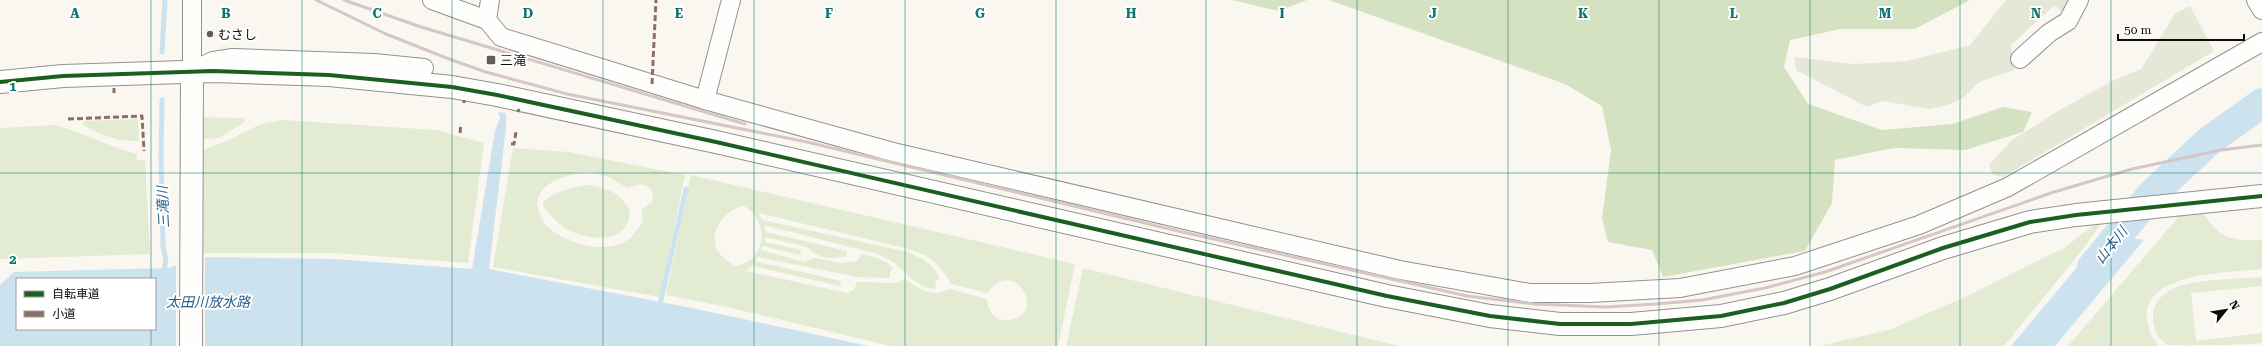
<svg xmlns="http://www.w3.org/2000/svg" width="2262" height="346" font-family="'Roboto Serif','Noto Sans JP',serif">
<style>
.green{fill:#e3ebd3;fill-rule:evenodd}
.forest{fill:#d5e2c2}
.cemetery{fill:#e5e8d6}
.water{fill:#cce3ef;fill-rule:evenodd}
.pier{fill:#faf7f0}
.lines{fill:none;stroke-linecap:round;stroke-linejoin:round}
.stream{stroke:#cce3ef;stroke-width:5}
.river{stroke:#cce3ef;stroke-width:30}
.minor-casing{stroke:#93928f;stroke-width:20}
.tertiary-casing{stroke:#93928f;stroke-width:24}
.minor{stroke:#fefefd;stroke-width:18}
.tertiary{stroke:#fefefd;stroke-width:22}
.rail{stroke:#d5c7c6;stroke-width:3}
.quiet{stroke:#8d6e63;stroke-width:3;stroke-dasharray:6 3;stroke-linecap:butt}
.cycleway-casing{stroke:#fff;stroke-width:6}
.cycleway{stroke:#1b5e20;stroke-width:4}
.grid{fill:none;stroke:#0f766e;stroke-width:1;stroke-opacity:0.55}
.poi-dot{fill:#5f5e5c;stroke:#fff;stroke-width:1.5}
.labels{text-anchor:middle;stroke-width:4;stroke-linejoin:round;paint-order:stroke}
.poi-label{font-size:13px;fill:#0c0c0c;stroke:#fff;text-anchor:start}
.water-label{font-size:14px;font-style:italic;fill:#26638d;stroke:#fff}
.grid-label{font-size:13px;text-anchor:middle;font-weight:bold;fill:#0f766e;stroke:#fff;stroke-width:4;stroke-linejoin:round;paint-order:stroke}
</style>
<rect width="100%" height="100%" fill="#faf7f0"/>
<g class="green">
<polygon points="187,117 244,118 245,122 219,138 186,141"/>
<path d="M 138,119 L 139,141 C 117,142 101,135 83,125 L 83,121 Z"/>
<polygon points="282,120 436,130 484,143 468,263 335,253 181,253 198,152 229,140 261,124"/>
<path d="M 55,125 C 84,132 108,147 137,154 L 137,160 L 145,160 L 150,254 L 0,259 L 0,128 Z"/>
<path d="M 513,148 L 569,152 L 685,175 L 660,297 L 493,267 ZM 587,172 L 606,176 L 628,188 C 641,182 656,183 652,202 L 641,210 C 645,221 641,225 634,234 C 614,257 570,246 549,228 C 543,223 539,216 538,207 C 533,183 569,174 587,172 Z"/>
<path d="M 691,175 L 1075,264 L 1058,346 L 890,346 L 727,307 L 666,295 ZM 744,206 C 771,221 766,263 734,266 C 728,261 719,256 716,248 C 710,229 726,209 744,206 ZM 759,213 L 905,248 C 931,256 937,260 951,284 L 988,293 C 1010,258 1045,305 1017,318 C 1012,320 1005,321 999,319 C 991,315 988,308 987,299 L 950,289 L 939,293 L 923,291 L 905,279 L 897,283 L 857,282 L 854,290 L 847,293 L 746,271 L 752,266 L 840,286 L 841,281 L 755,261 L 758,257 L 857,277 L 890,278 L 890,273 L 893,269 C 888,260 871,256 862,254 L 857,261 L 841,263 L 814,258 L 804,262 L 761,250 L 763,246 L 800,255 L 801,250 L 765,242 L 765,237 L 807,247 L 815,254 L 827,258 L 846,257 L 847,251 L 766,232 L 764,225 L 878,254 C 883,256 888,259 893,262 C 908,273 915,287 935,289 L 936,281 L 940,278 C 933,263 922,259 908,252 L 762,220 Z"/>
<path d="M 589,185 C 611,190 618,191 630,211 C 629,216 629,222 626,226 C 613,244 584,238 568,230 C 559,225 549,214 543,206 L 543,202 C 555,191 573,187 589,185 Z"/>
<path d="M 2193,200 C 2218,232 2218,242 2262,240 L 2262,269 C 2231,273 2142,271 2147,319 C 2148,329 2152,339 2159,346 L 2068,346 Z"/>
<polygon points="2108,214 2083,249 2004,346 1819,346 1889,330 1963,298 2064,248"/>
<polygon points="1083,268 1378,341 1400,346 1066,346"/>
<path d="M 2262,277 L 2262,286 L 2191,293 L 2196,341 L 2262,333 L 2262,343 C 2248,345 2178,346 2168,345 C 2158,340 2153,328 2153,317 C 2152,305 2161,295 2172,289 C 2191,279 2239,279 2262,277 Z"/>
</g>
<g class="forest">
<polygon points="1232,0 1307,0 1278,11"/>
<polygon points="1329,0 1970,0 1915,29 1841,29 1790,40 1784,67 1808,104 1882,130 1952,124 2003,107 2032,112 2023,132 1965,150 1894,148 1835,160 1832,203 1805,251 1663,277 1652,250 1608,242 1602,218 1611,150 1602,106 1565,84"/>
</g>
<g class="cemetery">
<polygon points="2006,0 2070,0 2063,14 2055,5 2011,45 2014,70 1979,82 1964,97 1951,104 1930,109 1882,101 1867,107 1796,70 1794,57 1854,64 1907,61 1970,45"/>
<polygon points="2190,6 2214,51 2003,177 1993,175 1989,165 2012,140 2058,111 2112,81 2141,69 2175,14"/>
</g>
<g class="water">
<path d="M 498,112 L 506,113 L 506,128 L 489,269 L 692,308 L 869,346 L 0,346 L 0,285 L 14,272 L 169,268 L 199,257 L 335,259 L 472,269 L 495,131 L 500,118 ZM 17,279 L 155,279 L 155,329 L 17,329 Z"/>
<polygon points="2104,235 2144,240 2055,346 2011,346"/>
</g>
<polygon class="pier" points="198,255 205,255 205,346 176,346 176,264"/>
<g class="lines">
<g class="stream">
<polyline points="162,52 165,0"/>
<polyline points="162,100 161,157 163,246 166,260 163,275"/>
<polyline points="659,309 686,189"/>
</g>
<polyline class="river" points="2092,267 2151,195 2209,141 2262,103"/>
<g class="minor-casing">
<g id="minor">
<polyline points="192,0 192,71 213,61 233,58 374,63 424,68"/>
<polyline points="432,0 487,20 501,37 705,100 893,152 1400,270 1530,293 1590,293 1680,288 1795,266 1919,225 2008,187 2262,42"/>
<polyline points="2256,0 2262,10"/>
<polyline points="487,20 490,0"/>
<polyline points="2020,59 2049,33 2068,21 2079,0"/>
<polyline points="705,100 731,0"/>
</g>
</g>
<g class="tertiary-casing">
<g id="tertiary">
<polyline points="0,82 63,76 213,71 329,75 452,87 497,95 716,142 1387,296 1490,316 1560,324 1631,324 1721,316 1784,303 1830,289 1943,248 2030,222 2076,215 2262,196"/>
<polyline points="191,346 192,71"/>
</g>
</g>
<use href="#minor" class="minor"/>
<use href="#tertiary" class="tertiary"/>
<g class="rail">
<polyline points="316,0 386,34 449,59 486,72 567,94 807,142 1178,231 1467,296 1534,304 1606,307 1656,304 1702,300 1765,288 1825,272 2054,192 2132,169 2221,150 2262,145"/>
<polyline points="344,0 421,27 745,124"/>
</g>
<g class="quiet">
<polyline points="652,84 656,0"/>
<polyline points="114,88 114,93"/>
<polyline points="464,103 464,100"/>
<polyline points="518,112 519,109"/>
<polyline points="68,119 142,116 144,151"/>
<polyline points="460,133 461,124"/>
<polyline points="511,144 514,144 516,132"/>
</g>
<g class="cycleway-casing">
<polyline id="cycleway" points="0,82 63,76 213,71 329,75 452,87 497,95 716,142 1387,296 1490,316 1560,324 1631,324 1721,316 1784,303 1830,289 1943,248 2030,222 2076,215 2262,196"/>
</g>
<use href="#cycleway" class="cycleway"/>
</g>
<path class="grid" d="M 151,0 L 151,279M 302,0 L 302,346M 452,0 L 452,346M 603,0 L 603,346M 754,0 L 754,346M 905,0 L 905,346M 1056,0 L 1056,346M 1206,0 L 1206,346M 1357,0 L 1357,346M 1508,0 L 1508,346M 1659,0 L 1659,346M 1810,0 L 1810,346M 1960,0 L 1960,346M 2111,0 L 2111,346M 0,173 L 2262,173M 151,329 L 151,346"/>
<g class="poi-dot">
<circle cx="210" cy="34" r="4"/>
<rect x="486" y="55" width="10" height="10" rx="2"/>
</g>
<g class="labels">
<g class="poi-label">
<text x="218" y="39">むさし</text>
<text x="500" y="65">三滝</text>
</g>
<g class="water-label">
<text transform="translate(163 207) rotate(-93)" y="5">三滝川</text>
<text transform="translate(2111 245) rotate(-51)" y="5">山本川</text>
<text x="208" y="307">太田川放水路</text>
</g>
</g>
<g class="grid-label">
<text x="75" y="18">A</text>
<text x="226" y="18">B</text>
<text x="377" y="18">C</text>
<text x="528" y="18">D</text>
<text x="679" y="18">E</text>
<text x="829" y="18">F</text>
<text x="980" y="18">G</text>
<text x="1131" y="18">H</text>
<text x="1282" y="18">I</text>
<text x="1433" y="18">J</text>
<text x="1583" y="18">K</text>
<text x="1734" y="18">L</text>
<text x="1885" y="18">M</text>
<text x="2036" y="18">N</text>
<text x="13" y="91">1</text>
<text x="13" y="264">2</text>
</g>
<rect x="16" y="278" width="140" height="52" fill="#ffffff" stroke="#9e9e9e"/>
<rect x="24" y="291" width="20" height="6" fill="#1b5e20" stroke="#9e9e9e"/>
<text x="52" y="298" font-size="12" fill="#0c0c0c">自転車道</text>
<rect x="24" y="311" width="20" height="6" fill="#8d6e63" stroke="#9e9e9e"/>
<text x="52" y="318" font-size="12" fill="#0c0c0c">小道</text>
<g transform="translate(2226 310) rotate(60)" stroke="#ffffff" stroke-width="3" paint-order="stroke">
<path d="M0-3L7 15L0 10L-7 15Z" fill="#0c0c0c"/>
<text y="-6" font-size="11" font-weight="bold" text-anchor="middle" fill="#0c0c0c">N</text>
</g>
<path d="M2118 34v6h126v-6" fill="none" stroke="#0c0c0c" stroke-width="2"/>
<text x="2124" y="34" font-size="12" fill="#0c0c0c" stroke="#ffffff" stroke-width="3" paint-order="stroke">50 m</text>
</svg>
